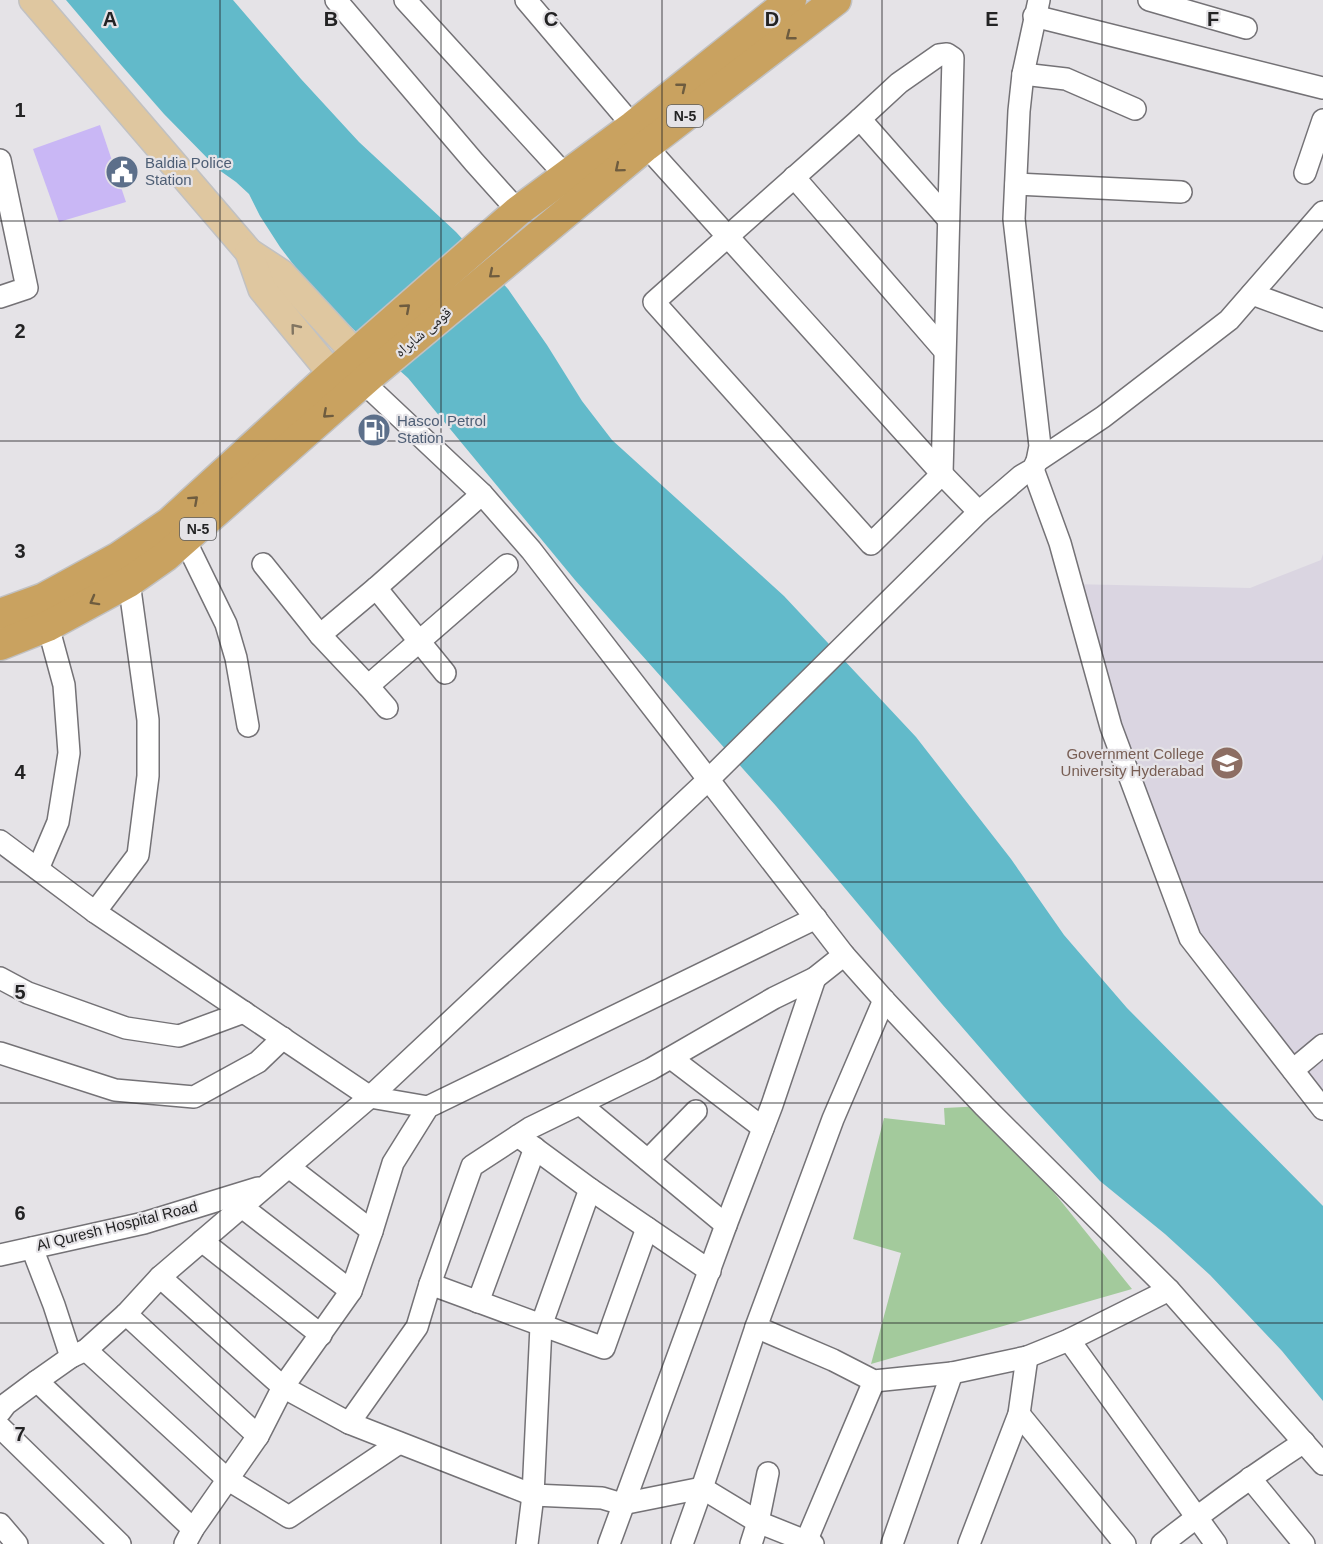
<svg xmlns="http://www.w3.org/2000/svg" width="1323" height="1544" font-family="Arial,'Noto Naskh Arabic',sans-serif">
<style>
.built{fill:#dad5e1}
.green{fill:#a3ca9c}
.water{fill:#62baca}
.building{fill:#c9b7f5}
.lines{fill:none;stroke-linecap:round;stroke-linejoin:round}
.minor-casing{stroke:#747276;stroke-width:24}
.major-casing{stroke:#c1c1c2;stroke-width:30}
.highway-casing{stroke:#c1c1c2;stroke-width:33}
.minor{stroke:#fff;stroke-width:21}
.major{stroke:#dfc7a0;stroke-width:27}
.highway{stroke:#c9a260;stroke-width:30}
.oneway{stroke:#6e5c3f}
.oneway2{stroke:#817562}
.grid{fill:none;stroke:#232324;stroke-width:1.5;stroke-opacity:0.55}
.labels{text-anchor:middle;stroke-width:4.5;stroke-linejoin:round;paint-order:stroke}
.shield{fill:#e5e3e7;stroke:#5d5d5e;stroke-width:1.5}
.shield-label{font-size:14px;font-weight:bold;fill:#232324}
.service-label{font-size:15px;fill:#4e5e75;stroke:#e5e3e7;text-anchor:start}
.street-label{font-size:15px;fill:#232324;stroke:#e5e3e7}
.education-label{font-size:15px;fill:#785e54;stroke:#e5e3e7;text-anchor:end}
.grid-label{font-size:20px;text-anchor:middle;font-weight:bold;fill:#232324;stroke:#e5e3e7;stroke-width:4.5;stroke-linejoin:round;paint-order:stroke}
</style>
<rect width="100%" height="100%" fill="#e5e3e7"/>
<polygon class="built" points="1323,554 1323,1107 1190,938 1071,584 1250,588 1321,560"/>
<polygon class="green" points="984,1106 1132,1289 871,1364 901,1253 853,1239 884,1118 945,1125 944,1108"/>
<polygon class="water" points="66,0 233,0 301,79 359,142 456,232 508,289 547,345 582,401 612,440 784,596 916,737 1011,859 1064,935 1127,1008 1323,1206 1323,1401 1282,1351 1210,1275 1165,1234 1100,1181 1022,1096 942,1004 776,806 575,580 408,378 343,320 306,281 280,247 260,216 249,194 236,182 219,170 164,114 122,66"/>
<polygon class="building" points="100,125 126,202 59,222 33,149"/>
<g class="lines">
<g class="minor-casing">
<g id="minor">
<polyline points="336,0 474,162 518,211"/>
<polyline points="405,0 566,176"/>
<polyline points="526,0 633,126"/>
<polyline points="1149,0 1246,28"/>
<polyline points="1034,16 1323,88"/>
<polygon points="947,54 953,58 942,474 871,544 654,302 860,119 899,83 939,55"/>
<polyline points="1023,74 1066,79 1135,109"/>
<polyline points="860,119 948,219"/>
<polyline points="646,146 942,474 979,512"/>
<polyline points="0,160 27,288 0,297"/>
<polyline points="1305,173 1323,120"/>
<polyline points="794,177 944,350"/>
<polyline points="1016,184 1181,192"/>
<polyline points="1252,294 1323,320"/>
<polyline points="363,382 482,494 531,550 844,955 884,1000 984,1106 1169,1290 1323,1464"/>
<polyline points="1037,461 1103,417 1229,320 1323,212"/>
<polyline points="1033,469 1060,543 1111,727 1190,938 1323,1109"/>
<polyline points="185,540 226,624 236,658 248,726"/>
<polyline points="263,564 320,635 368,686 387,708"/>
<polyline points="376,588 445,673"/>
<polyline points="320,635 376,588 482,494"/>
<polyline points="368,686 507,565"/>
<polyline points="0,841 95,912 370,1097 428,1107"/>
<polyline points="38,869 58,822 69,753 64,685 48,626"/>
<polyline points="95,912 138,855 148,776 148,720 129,582"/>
<polyline points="0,978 28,993 126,1028 179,1036 244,1012"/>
<polyline points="0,1053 115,1090 194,1097 258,1062 283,1038"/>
<polyline points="671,1058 763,1128"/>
<polyline points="1293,1070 1323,1045"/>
<polyline points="580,1104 726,1225"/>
<polyline points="518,1136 590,1189 710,1271"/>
<polyline points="648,1160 696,1111"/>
<polyline points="289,1167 372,1231"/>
<polyline points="242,1207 351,1291"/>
<polyline points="202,1241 321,1335"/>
<polyline points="32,1248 54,1305 71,1357"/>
<polyline points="0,1255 144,1223 258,1188"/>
<polyline points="160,1277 283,1387 349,1423 533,1495 602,1498 622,1504 702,1488 758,1522 813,1544"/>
<polyline points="430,1284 604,1348 647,1228"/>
<polyline points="478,1302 535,1148"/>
<polyline points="126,1314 258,1436"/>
<polyline points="756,1327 833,1360 874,1381 952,1373 1027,1357 1069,1340 1169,1290"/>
<polyline points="1069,1340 1216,1544"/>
<polyline points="86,1350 227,1479 289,1517 399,1443"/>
<polyline points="37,1381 193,1529"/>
<polyline points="0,1412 6,1404 37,1381 71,1357 86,1350 126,1314 160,1277 370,1097 708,780 979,512 1021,476 1033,469 1037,461 1040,446 1014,219 1019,111 1023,74 1039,0"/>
<polyline points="1019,1414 1125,1544"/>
<polyline points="349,1423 417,1327 430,1284 472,1166 530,1128 651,1069 774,998 815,978 844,955"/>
<polyline points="0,1427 120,1544"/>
<polyline points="1250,1478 1304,1544"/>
<polyline points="0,1524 17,1544"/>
<polyline points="185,1544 193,1529 258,1436 283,1387 351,1291 372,1231 393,1163 428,1107 816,918"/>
<polyline points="527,1544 533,1495 541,1326 590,1189"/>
<polyline points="609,1544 726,1225 772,1105 815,978"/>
<polyline points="682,1544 702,1488 756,1327 833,1119 884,1000"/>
<polyline points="751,1544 758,1522 768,1473"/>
<polyline points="805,1544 874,1381"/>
<polyline points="892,1544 952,1373"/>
<polyline points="969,1544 1019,1414 1027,1357"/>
<path d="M 1162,1544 C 1208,1508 1255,1474 1304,1442"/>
</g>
</g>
<g class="major-casing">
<g id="major">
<polyline points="33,0 249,252 281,273 355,353"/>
<polyline points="249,252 262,289 332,374"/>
</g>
</g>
<g class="highway-casing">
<g id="highway">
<polyline points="0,614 44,598 119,557 169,523 332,374 518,211 633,126 791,0"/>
<polyline points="0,645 48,626 129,582 166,556 371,375 646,146 836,0"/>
</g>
</g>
<use href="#minor" class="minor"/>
<use href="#major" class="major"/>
<use href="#highway" class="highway"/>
</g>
<defs><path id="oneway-chevron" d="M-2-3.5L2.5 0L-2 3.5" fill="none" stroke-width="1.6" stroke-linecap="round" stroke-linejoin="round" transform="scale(1.5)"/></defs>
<g class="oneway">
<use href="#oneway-chevron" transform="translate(790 36) rotate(142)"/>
<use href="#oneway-chevron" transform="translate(682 87) rotate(-39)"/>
<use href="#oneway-chevron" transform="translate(619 168) rotate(140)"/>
<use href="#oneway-chevron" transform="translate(493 274) rotate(140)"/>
<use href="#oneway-chevron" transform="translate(406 308) rotate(-41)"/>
<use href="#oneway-chevron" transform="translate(327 414) rotate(138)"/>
<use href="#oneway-chevron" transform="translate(194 500) rotate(-42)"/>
<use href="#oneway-chevron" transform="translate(94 601) rotate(151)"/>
</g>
<use class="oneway2" href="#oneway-chevron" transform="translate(295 328) rotate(-129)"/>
<path class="grid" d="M 220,0 L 220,1544M 441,0 L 441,1544M 662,0 L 662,1544M 882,0 L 882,1544M 1102,0 L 1102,1544M 0,221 L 1323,221M 0,441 L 1323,441M 0,662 L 1323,662M 0,882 L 1323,882M 0,1103 L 1323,1103M 0,1323 L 1323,1323"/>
<defs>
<g id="civic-disc" transform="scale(1.725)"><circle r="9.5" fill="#5c6f8a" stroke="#e5e3e7"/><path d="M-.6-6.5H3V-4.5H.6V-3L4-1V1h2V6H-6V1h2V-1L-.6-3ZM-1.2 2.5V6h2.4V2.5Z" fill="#fff"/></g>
<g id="fuel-disc" transform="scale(1.725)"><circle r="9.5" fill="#5c6f8a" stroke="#e5e3e7"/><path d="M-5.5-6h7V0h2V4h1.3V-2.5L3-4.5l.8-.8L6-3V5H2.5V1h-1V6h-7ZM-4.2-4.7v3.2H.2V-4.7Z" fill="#fff"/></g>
<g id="university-disc" transform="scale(1.725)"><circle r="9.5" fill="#8d6e63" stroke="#e5e3e7"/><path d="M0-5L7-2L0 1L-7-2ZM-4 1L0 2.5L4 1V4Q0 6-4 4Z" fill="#fff"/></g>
</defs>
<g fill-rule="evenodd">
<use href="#civic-disc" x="122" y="172"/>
<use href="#fuel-disc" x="374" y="430"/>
<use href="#university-disc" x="1227" y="763"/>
</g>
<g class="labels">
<g class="shield">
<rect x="667" y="105" width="36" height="22" rx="4.5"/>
<rect x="180" y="518" width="36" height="22" rx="4.5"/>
</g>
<g class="shield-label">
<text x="685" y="121">N-5</text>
<text x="198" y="534">N-5</text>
</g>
<g class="service-label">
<text x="145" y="168">Baldia Police<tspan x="145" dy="17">Station</tspan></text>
<text x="397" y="426">Hascol Petrol<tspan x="397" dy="17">Station</tspan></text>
</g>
<g class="street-label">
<text transform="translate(423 332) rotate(-40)" y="5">قومی شاہراہ</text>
<text transform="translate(117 1226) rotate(-14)" y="5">Al Quresh Hospital Road</text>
</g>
<g class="education-label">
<text x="1204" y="759">Government College<tspan x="1204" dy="17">University Hyderabad</tspan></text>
</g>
</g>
<g class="grid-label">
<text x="110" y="26">A</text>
<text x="331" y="26">B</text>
<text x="551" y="26">C</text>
<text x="772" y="26">D</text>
<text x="992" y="26">E</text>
<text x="1213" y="26">F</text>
<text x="20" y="117">1</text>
<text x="20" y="338">2</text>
<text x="20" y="558">3</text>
<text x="20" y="779">4</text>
<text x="20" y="999">5</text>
<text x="20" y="1220">6</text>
<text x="20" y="1441">7</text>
</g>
</svg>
